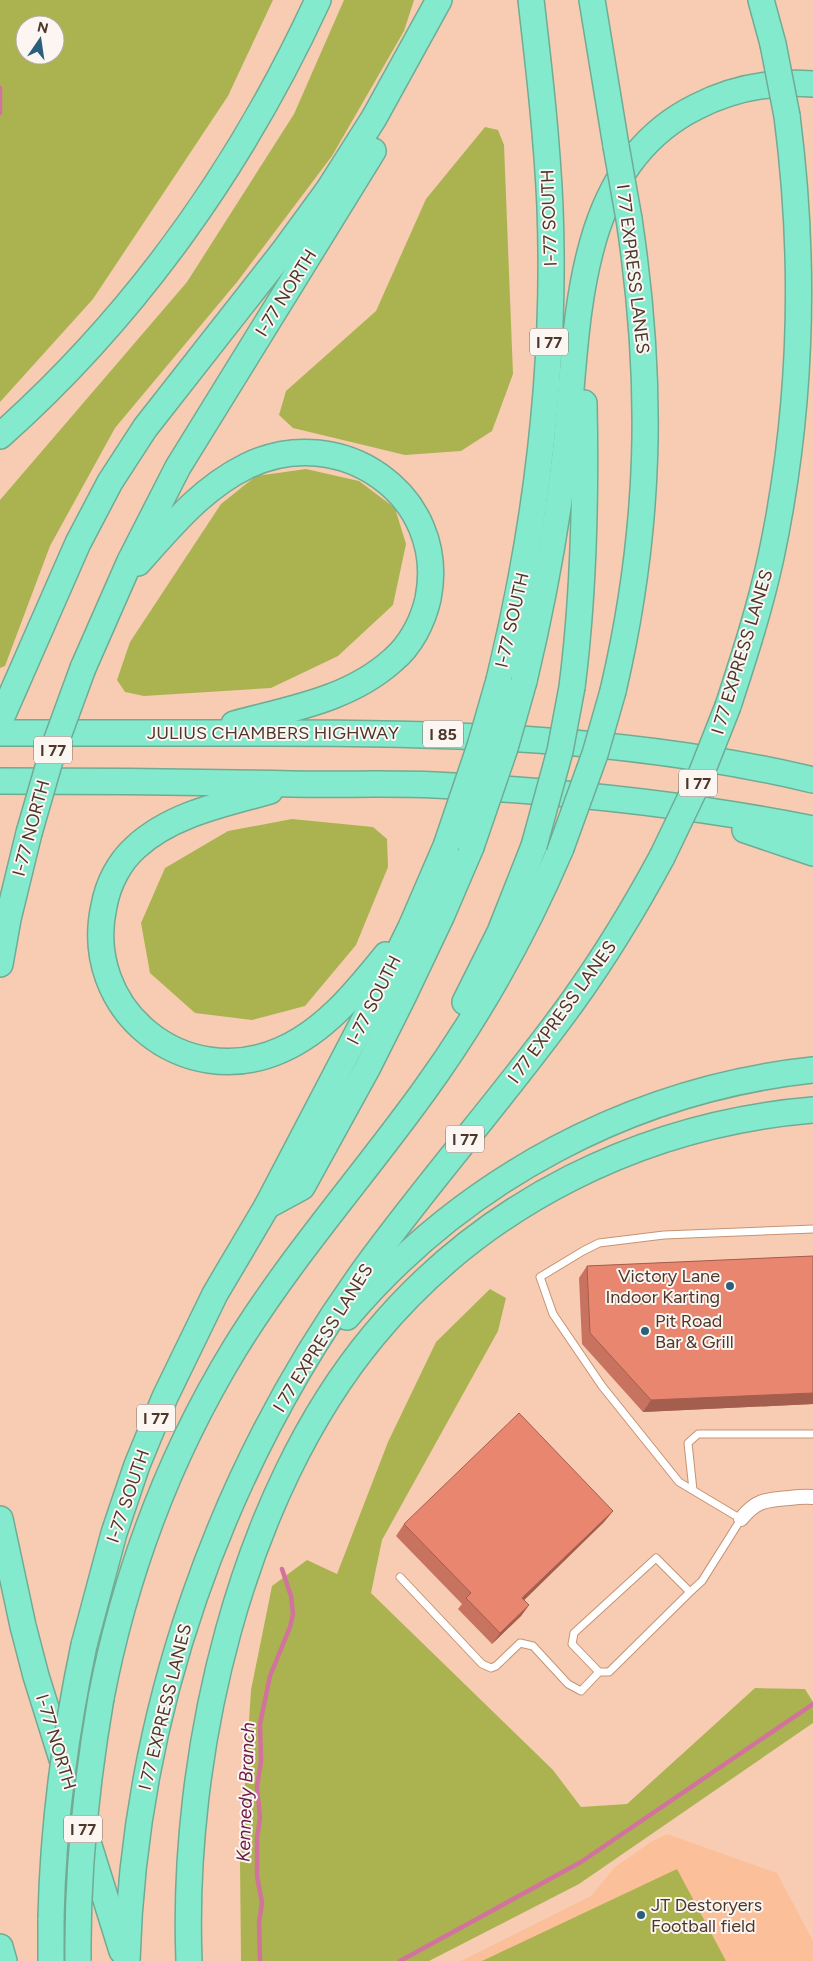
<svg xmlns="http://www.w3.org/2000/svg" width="813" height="1961" font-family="Figtree,sans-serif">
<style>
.built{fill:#fbbf99}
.green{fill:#abb351;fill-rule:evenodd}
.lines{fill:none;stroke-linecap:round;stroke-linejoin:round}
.stream{stroke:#d1739c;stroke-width:4.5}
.service-casing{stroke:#c69373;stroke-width:9}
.minor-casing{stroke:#c69373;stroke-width:16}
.motorway-casing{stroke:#70ab94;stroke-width:28}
.service{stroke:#fff;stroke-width:7}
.minor{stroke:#fff;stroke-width:14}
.motorway{stroke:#83eacd;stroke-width:25}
.motorway-bridge-casing{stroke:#70ab94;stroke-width:28;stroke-linecap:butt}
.motorway-bridge{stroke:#83eacd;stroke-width:25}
.wall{fill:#c87360}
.shaded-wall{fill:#a35e4e}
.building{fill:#e98670;stroke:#a35e4e}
.poi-dot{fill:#2a607b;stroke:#fcf6f3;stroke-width:2}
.labels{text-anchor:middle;stroke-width:4;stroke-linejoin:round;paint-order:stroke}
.shield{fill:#fcf6f3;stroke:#827066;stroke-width:1}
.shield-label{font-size:16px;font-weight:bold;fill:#4d372a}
.street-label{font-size:18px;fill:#4d372a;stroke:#fcf6f3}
.poi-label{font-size:18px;fill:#4d372a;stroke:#fcf6f3;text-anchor:start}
.water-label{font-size:19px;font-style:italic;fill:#6e1a46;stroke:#fcf6f3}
</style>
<rect width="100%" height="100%" fill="#f8ccb2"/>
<polygon class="built" points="667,1834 777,1873 813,1941 813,1961 461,1961 591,1896 615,1867 651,1842"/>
<g class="green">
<path d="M 0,0 L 273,0 L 228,96 L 93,299 L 0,402 ZM 25,25 L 55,25 L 55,55 L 25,55 Z"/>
<polygon points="344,0 414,0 404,31 332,156 237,282 115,428 50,546 5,666 0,668 0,500 187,282 294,114"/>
<polygon points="485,127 498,130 504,145 513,374 492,431 461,451 405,455 293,428 279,415 286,391 376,311 426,199"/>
<polygon points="306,469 359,481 395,508 406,544 393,605 338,656 271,688 144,696 125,692 117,680 130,642 221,504 256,476"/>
<polygon points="292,819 373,827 387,839 388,867 356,945 305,1006 252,1020 195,1013 150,973 141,923 165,868 228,831"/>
<polygon points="490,1289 506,1298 498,1331 382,1540 371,1593 553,1770 581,1807 627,1804 755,1688 805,1689 813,1702 813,1723 579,1884 429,1961 241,1961 240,1860 251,1690 272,1586 307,1560 337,1574 388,1442 436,1342"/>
<polygon points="677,1869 726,1961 482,1961"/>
</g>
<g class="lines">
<g class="stream">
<polyline points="0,88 0,113"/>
<polyline points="260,1961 259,1922 262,1903 257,1876 257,1838 260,1818 257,1787 261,1761 260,1724 270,1676 290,1627 293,1614 291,1596 282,1569"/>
<polyline points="400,1961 581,1862 813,1704"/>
</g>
<g class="service-casing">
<g id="service">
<polyline points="693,1490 688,1443 698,1434 813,1434"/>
<polyline points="400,1577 482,1664 491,1668 496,1666 520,1643 533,1646 568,1684 581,1691 599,1672"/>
<polyline points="690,1592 656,1558 574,1633 572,1644 599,1672 609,1672 690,1592 702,1581 741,1519 679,1482 602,1386 553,1314 540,1277 583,1251 599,1243 664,1235 813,1229"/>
</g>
</g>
<g class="minor-casing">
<path id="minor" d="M 741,1519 C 756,1500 766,1500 789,1498 C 797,1497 805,1496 813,1497"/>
</g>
<g class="motorway-casing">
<g id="motorway">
<polyline points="592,0 616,146"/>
<polyline points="761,0 773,44"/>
<path d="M 0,436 C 136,315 242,165 318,0"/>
<path d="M 138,563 C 171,526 202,488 247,466 C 339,421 449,494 428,599 C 423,621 411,645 393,660 C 349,700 289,709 234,724"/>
<polyline points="83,668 130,561 178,467 373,151"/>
<path d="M 499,680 C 537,525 556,367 550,207 C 547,138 539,69 531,0"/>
<path d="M 524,681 C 542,606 556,531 565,455 C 579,336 569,170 696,107 C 733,88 772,81 813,84"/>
<path d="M 572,687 C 584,593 586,498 584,403"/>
<path d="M 613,691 C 651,529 654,384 629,219"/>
<path d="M 728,706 C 744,657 760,608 771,557 C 802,411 806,263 787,116"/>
<polyline points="0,721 78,543 110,482 145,428 283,252 329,189 374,118 439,0"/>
<path d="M 0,733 C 89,733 178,733 267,733 C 449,733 634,737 813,780"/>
<path d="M 0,781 C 97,781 194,782 291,784 C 339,785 387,783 435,785 C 562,791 688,804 813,829"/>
<path d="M 270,791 C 224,804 172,814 136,847 C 119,862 108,884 104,906 C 81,1009 184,1093 281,1050 C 325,1031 356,992 386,955"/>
<polyline points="745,830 813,853"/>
<polyline points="0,964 8,919 29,833"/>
<polyline points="465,1002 500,932 534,846"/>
<polyline points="267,1206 302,1187 368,1067 404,995 441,917 471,847"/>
<path d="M 347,1317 C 464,1179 633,1089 813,1070"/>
<polyline points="0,1519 23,1626 36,1676 122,1951"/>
<polyline points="84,1645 114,1533 137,1465 165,1397 215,1294 267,1206 383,984 411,927 446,846"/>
<path d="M 101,1698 C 125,1574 169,1456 235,1348 C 291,1257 362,1177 424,1091 C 479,1015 524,935 561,848"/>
<polyline points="51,1918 51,1961"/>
<polyline points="0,1947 4,1961"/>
<path d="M 127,1961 C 134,1713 220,1470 365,1269 C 431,1178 507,1093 573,1001 C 606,955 635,907 662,857"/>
<path d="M 189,1961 C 181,1755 240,1496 374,1335 C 483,1203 643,1124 813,1110"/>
</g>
</g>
<use href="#service" class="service"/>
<use href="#minor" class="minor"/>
<use href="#motorway" class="motorway"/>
<g class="motorway-bridge-casing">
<g id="motorway-bridge">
<polyline points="773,44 787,116"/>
<polyline points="616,146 629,219"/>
<polyline points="29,833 53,750 83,668"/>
<polyline points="446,846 480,746 499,680"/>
<polyline points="534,846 560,751 572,687"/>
<polyline points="471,847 505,748 524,681"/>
<polyline points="561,848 595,754 613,691"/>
<polyline points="662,857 698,782 728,706"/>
<path d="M 51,1918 C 53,1826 65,1735 84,1645"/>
<path d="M 78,1961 C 77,1873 86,1785 101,1698"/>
</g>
</g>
<use href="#motorway-bridge" class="motorway-bridge"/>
</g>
<g class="wall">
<polygon points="813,1256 813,1404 643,1412 582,1344 579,1278 587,1266"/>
<polygon points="613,1511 604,1522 524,1600 529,1605 521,1616 492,1644 458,1609 462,1604 396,1536 404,1524"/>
</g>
<g class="shaded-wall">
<polygon points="813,1393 813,1404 643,1412 651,1400"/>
<polygon points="613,1511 604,1522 514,1610 522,1598"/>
<polygon points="529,1605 521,1616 492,1644 500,1633"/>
</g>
<g class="building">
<polygon points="813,1256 813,1393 651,1400 590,1333 587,1266"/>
<polygon points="519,1413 613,1511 522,1598 529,1605 500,1633 466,1598 471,1593 404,1524"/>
</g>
<g class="poi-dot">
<circle cx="730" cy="1286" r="5"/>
<circle cx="645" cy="1331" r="5"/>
<circle cx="641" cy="1915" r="5"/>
</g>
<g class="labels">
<g class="shield">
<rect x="530" y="328.5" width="38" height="27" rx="4"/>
<rect x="423" y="720.5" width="40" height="27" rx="4"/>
<rect x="34" y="736.5" width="38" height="27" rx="4"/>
<rect x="679" y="769.5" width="38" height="27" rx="4"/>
<rect x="446" y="1125.5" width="38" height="27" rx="4"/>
<rect x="137" y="1404.5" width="38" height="27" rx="4"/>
<rect x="64" y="1815.5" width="38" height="27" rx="4"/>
</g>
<g class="shield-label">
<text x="549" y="348">I 77</text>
<text x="443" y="740">I 85</text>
<text x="53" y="756">I 77</text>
<text x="698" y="789">I 77</text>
<text x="465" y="1145">I 77</text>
<text x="156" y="1424">I 77</text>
<text x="83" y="1835">I 77</text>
</g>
<g class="street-label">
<text transform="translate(549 218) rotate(-92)" y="6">I-77 SOUTH</text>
<text transform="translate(633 269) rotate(83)" y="6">I 77 EXPRESS LANES</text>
<text transform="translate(286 293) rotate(-58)" y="6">I-77 NORTH</text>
<text transform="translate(512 620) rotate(-77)" y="6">I-77 SOUTH</text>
<text transform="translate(742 652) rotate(-73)" y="6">I 77 EXPRESS LANES</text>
<text x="273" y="739">JULIUS CHAMBERS HIGHWAY</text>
<text transform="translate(31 828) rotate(-75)" y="6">I-77 NORTH</text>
<text transform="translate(374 1000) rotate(-63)" y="6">I-77 SOUTH</text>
<text transform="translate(562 1012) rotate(-54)" y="6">I 77 EXPRESS LANES</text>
<text transform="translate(323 1338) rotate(-58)" y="6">I 77 EXPRESS LANES</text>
<text transform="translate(128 1496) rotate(-71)" y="6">I-77 SOUTH</text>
<text transform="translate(165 1707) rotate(-76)" y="6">I 77 EXPRESS LANES</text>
<text transform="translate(56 1742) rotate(73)" y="6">I-77 NORTH</text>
</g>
<g class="poi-label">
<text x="720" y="1282" text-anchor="end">Victory Lane<tspan x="720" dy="21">Indoor Karting</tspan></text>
<text x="655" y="1327">Pit Road<tspan x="655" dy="21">Bar &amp; Grill</tspan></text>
<text x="651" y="1911">JT Destoryers<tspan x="651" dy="21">Football field</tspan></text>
</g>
<g class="water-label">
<text transform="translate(245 1792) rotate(-88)" y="7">Kennedy Branch</text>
</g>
</g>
<g transform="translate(40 40) rotate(13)"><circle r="24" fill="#fcf6f3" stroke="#b6aaa3"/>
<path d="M0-4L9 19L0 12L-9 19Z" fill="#2a607b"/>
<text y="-8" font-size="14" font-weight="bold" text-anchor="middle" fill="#4d372a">N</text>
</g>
</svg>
